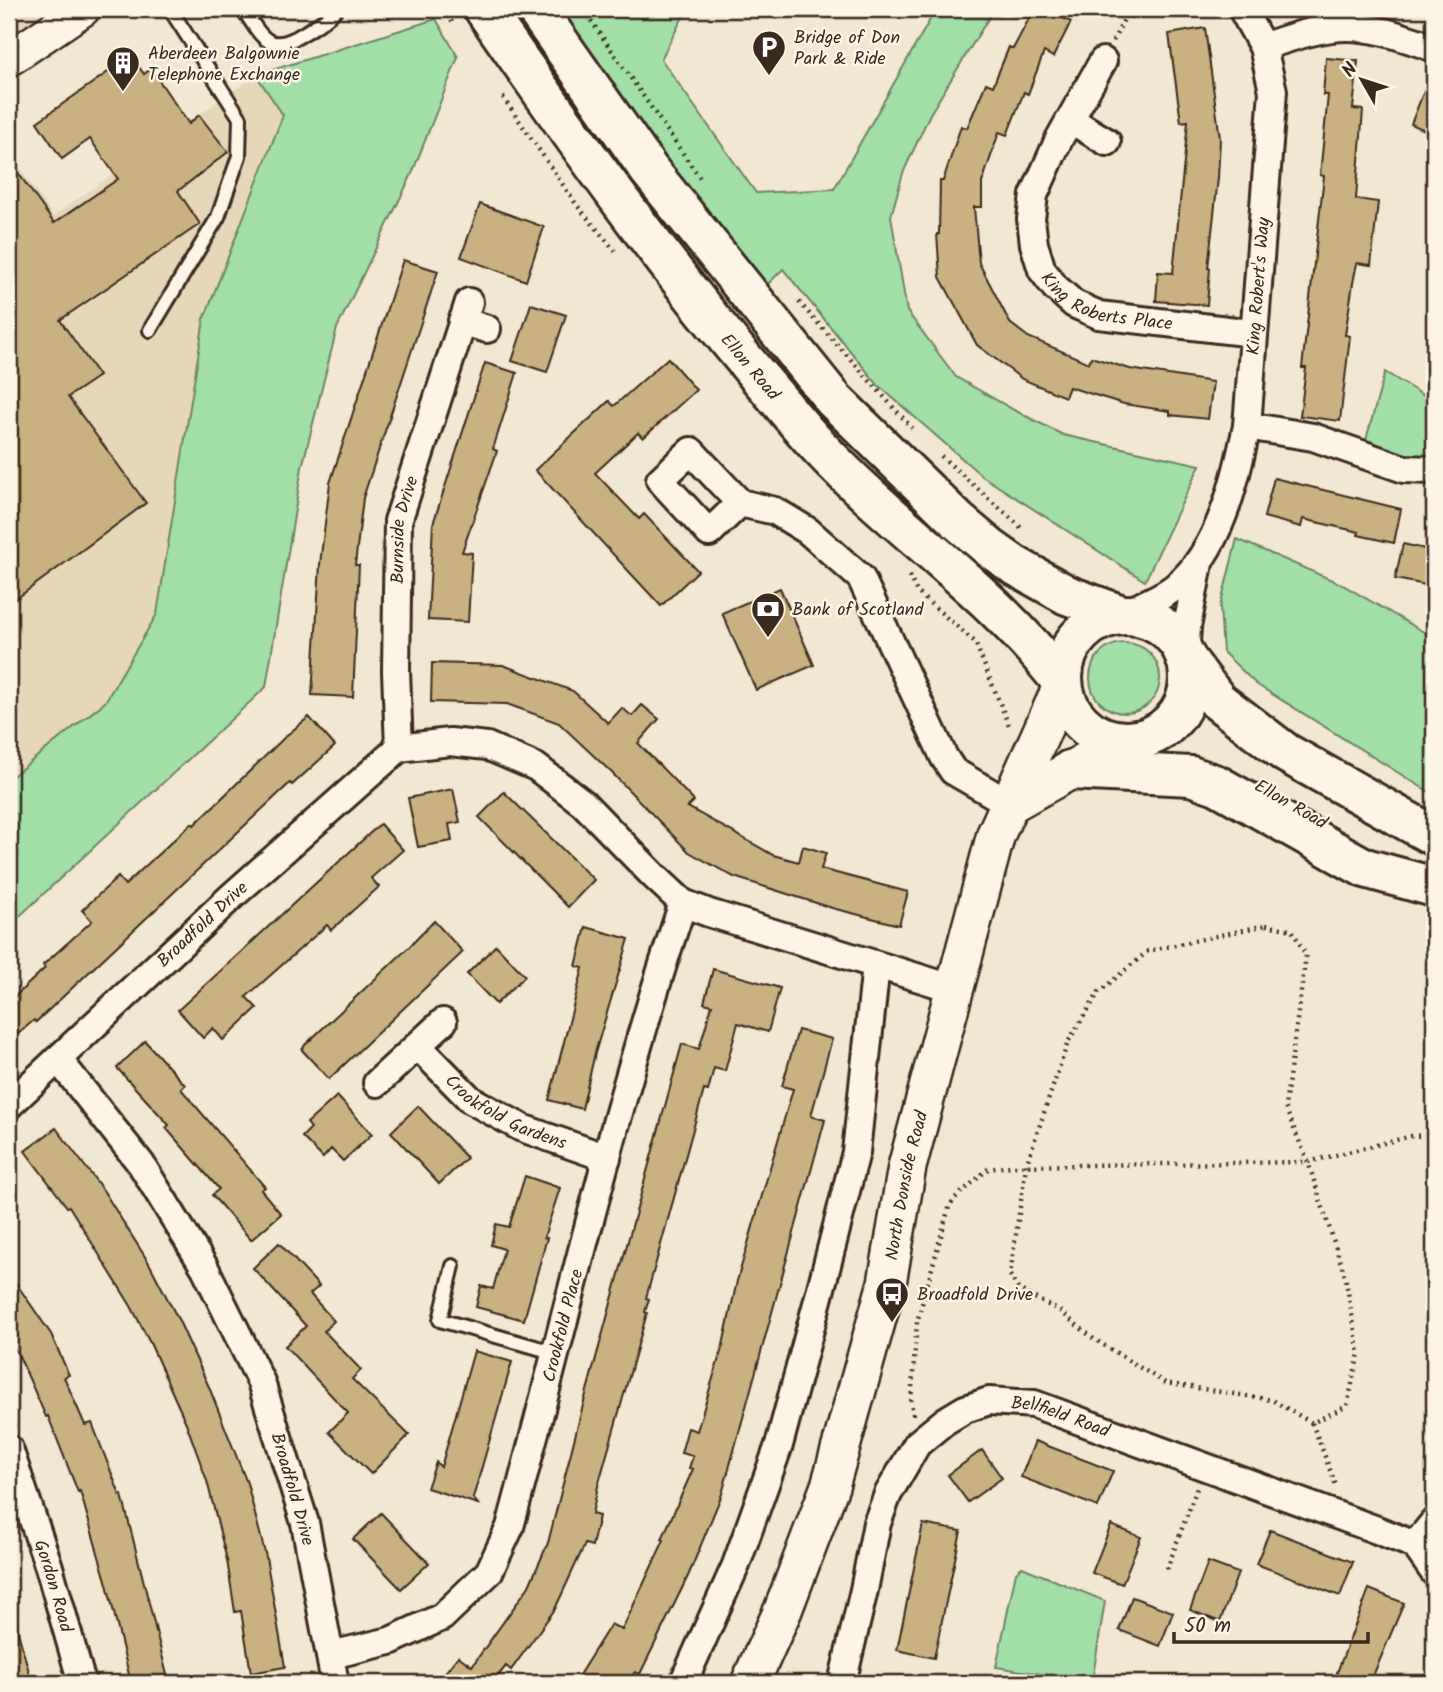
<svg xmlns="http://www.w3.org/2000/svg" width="1443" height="1692" font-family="Kalam,sans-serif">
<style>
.built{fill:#e6d7b9}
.green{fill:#a1dfa7;stroke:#6e8462;stroke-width:2}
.building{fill:#c9b181;stroke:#3b2a1e;stroke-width:2}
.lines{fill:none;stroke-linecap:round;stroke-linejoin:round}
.service-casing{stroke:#3b2a1e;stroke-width:18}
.minor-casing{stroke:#3b2a1e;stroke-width:32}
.tertiary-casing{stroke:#3b2a1e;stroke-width:38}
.secondary-casing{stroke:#3b2a1e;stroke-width:42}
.primary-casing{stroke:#3b2a1e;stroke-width:44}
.path{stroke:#3b2a1e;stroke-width:4.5;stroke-dasharray:2 5;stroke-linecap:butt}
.service{stroke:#fcf5e5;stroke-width:12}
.minor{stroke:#fcf5e5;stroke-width:26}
.tertiary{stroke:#fcf5e5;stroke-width:33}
.secondary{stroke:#fcf5e5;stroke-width:37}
.primary{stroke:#fcf5e5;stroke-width:38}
.labels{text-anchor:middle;stroke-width:5;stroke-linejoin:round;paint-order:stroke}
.poi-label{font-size:18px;fill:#3b2a1e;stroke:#fcf5e5;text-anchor:start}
.street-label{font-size:18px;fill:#3b2a1e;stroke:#fcf5e5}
</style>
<rect width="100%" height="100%" fill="#f2e7d1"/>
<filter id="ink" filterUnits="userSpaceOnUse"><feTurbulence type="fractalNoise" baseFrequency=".0143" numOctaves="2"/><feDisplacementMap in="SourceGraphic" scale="14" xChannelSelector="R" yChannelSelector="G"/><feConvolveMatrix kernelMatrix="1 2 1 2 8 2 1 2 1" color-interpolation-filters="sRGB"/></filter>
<g filter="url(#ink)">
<g class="built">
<polygon points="9,9 50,9 9,37"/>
<polygon points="256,75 284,115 204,319 157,614 105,702 9,779 9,152 53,216"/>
</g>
<g class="green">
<polygon points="558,9 687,9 661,59 756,193 834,189 936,9 994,9 930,114 903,173 891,216 907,311 956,377 1014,410 1063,435 1200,465 1145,581 982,476 878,385 783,269 762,290"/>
<polygon points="436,19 458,57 411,176 337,328 302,467 266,687 9,926 9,779 105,702 157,614 204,319 283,115 256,75"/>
<polygon points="1385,372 1434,402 1434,458 1414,459 1366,440"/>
<polygon points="1237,539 1341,584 1434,638 1434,795 1256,684 1223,652 1220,607"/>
<circle cx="1125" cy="678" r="35"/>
<polygon points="1022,1567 1105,1601 1092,1682 996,1667 1016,1572"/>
</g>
<g class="building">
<polygon points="1034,9 1045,9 1071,22 1053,57 1044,52 1028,94 1024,92 1007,135 999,132 982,183 982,207 974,207 979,263 1010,323 1028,337 1089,363 1091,357 1130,369 1213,382 1208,419 1170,415 1170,411 1124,404 1069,387 1065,397 1022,379 977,345 940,277 937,234 939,234 940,181 943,181 961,126 967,128 986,83 993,86 1009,47 1013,49"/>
<polygon points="1205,28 1220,138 1218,178 1208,268 1210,268 1207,305 1156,301 1158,272 1173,273 1188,121 1181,122 1169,34"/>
<polygon points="131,56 144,74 151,69 189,124 199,115 228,152 178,191 200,224 60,320 99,376 68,397 146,503 9,604 9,160 54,223 118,179 90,139 62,159 37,122"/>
<polygon points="1326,58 1358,61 1353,109 1363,110 1356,199 1378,202 1371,265 1357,263 1353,283 1345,335 1350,336 1340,421 1300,416 1306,368 1302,368 1324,176 1320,175 1328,95 1323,95"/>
<polygon points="1433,68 1434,68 1434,134 1411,124"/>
<polygon points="480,204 544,227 526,281 461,257"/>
<polygon points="403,260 438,271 363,498 355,565 359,565 353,697 312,695 320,564 330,483"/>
<polygon points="531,304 566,315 547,372 512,361"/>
<polygon points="668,358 696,390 643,438 638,433 595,473 639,519 644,514 698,571 661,606 535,470 609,401 614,406"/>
<polygon points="485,363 517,373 493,449 497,451 462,552 472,553 468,622 428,620 433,524"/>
<polygon points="1274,478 1401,509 1394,543 1358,535 1359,532 1303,519 1301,527 1264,517"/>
<polygon points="1403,544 1434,551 1434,571 1431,586 1395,579"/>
<polygon points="780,588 814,665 756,690 722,613"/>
<polygon points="432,663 503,665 573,691 608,723 622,708 632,716 642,705 659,719 638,743 694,801 688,807 773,855 799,862 803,846 826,853 821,869 908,892 899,925 832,908 734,877 689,852 612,773 559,723 507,704 431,702"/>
<polygon points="309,717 335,746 292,785 290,783 36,1022 34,1020 18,1034 9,1024 9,1002 45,968 43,965 92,921 82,910 118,877 125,885 192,823 194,825 287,735"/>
<polygon points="453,789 460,822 449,824 452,841 418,847 408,798"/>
<polygon points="504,792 594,880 568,907 479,817"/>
<polygon points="380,824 403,850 371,878 379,887 331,930 327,925 246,997 257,1008 223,1040 213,1028 203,1038 178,1010"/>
<polygon points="434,921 463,952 329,1079 302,1050 305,1045 409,947"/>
<polygon points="586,927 629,939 595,1053 582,1109 549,1100 583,968 576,966"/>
<polygon points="496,945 525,976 496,1004 467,974"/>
<polygon points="713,969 780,988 768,1032 738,1023 725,1071 714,1068 708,1091 704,1090 646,1298 649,1299 645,1312 647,1313 598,1486 592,1514 599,1516 592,1546 585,1544 555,1609 511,1670 506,1666 493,1682 495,1683 437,1683 458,1656 472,1666 529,1586 548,1543 582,1409 682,1044 699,1049 712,1005 704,1003"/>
<polygon points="798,1030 832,1039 811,1116 825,1120 722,1494 689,1574 640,1674 635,1672 628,1683 574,1683 611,1624 622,1630 664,1540 662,1539 693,1469 689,1468 693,1456 681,1453 688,1428 697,1431 723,1345 737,1281 793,1089 782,1086"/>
<polygon points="145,1041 185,1085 181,1089 265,1187 261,1190 281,1214 251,1240 212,1195 219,1189 166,1128 169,1125 117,1068"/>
<polygon points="337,1096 372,1134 343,1161 331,1149 323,1158 302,1137 311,1128 307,1123"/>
<polygon points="418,1106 467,1158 439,1184 391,1132"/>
<polygon points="56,1128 103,1190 149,1263 179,1321 209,1387 247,1483 266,1557 285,1667 251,1673 241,1611 235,1612 227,1560 207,1481 186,1423 151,1345 131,1306 69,1206 67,1207 25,1151"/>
<polygon points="525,1176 560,1188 544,1237 547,1238 524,1320 476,1307 481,1286 493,1289 504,1249 491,1245 496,1224 509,1227"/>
<polygon points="279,1243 319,1286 310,1294 334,1321 324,1331 361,1370 352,1379 409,1435 371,1474 329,1432 348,1413 285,1346 306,1326 253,1268"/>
<polygon points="9,1273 51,1334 69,1375 64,1377 85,1425 92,1423 120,1495 122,1495 169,1683 131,1683 107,1584 80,1491 78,1492 48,1416 46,1417 19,1356 9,1341"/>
<polygon points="474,1351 512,1362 473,1498 478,1504 427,1488 436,1462 441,1467"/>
<polygon points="1035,1441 1113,1471 1098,1507 1021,1477"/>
<polygon points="982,1450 1002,1478 968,1502 948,1475"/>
<polygon points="381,1513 429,1563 401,1589 353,1539"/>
<polygon points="923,1524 961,1531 934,1658 897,1650"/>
<polygon points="1111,1525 1141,1537 1122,1584 1092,1573"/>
<polygon points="1270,1530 1353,1562 1340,1596 1256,1564"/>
<polygon points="1208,1562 1238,1573 1220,1622 1190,1610"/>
<polygon points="1369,1589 1404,1603 1370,1683 1333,1683"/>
<polygon points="1132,1597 1173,1612 1160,1646 1119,1630"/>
<polygon points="15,1621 32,1683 9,1683 9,1622"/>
</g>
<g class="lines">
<g class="service-casing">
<g id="service">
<path d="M 243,9 C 263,39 269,56 306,32 C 317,25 328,19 336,9"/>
<polyline points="150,330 218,217 239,156 240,118 170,9"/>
<polyline points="453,1266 440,1320 556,1353"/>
</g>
</g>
<g class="minor-casing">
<g id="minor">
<path d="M 1263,47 C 1285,39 1309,31 1332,28 C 1365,23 1404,37 1434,48"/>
<path id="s1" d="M 1103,61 L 1059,139 L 1034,195 L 1031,219 L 1034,244 L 1042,270 L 1055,287 L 1074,304 L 1099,315 L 1253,333"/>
<polyline points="1071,120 1107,142"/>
<polyline points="462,321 487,329"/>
<polyline points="1247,426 1313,437 1404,469 1434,470"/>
<polyline points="740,503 709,533 660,480 691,451 740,503 775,511 808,531 861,578 944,757 953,771 1010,804"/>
<path id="s2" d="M 1122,615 C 1139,606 1160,599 1175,587 C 1220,551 1236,479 1247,426 L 1273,91 L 1263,47 L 1242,9"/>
<polyline points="1185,657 1187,627 1199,563"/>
<path id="s3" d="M 399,748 L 396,671 L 398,521 L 469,302"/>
<path id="s4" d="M 418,1046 L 471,1100 L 522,1128 L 607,1158"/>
<polyline points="377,1083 443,1022"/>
<polyline points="9,1105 58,1059"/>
<path id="s5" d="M 9,1449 L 49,1567 L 82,1683"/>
<polyline points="1415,1545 1434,1522"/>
<path id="s6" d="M 331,1655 L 390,1641 L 442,1617 L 489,1572 L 510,1527 C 566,1319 614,1107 683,903"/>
<path id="s7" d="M 335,1683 L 305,1523 L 261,1382 L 205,1268 L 141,1164 L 58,1059 L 232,896 L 399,748 L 450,742 L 487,746 L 536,767 L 583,803 L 653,875 L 683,903 L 709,913 L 955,989"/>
<polyline points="683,1683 736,1565 779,1445 819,1296 856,1152 876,965"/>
<path id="s8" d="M 842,1683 L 864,1590 L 877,1523 L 888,1494 L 917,1444 L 945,1421 L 965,1409 L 989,1401 L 1034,1404 L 1377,1530 L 1415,1545 L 1434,1572"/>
</g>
</g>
<g class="tertiary-casing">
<polyline id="tertiary" points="9,59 83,9"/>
</g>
<g class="secondary-casing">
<g id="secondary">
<polyline points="1010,804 1094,757 1143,739"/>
<path id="s9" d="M 750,1683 L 783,1610 L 830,1486 L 887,1283 L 907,1167 L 996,834 L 1063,684"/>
</g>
</g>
<g class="primary-casing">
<g id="primary">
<path id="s10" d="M 484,9 C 571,135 660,260 759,377 C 780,401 799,426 821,449 C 898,531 995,593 1063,684"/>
<polyline points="536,9 649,170 834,400 958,521 990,548 1014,565 1067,595 1122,615"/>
<circle cx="1126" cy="678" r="63"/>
<polyline points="1185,657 1218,701 1286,753 1434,836"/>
<polyline points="1070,770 1191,776 1217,785 1365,868 1434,887"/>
</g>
</g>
<g class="path">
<polyline points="443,9 455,26"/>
<polyline points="583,9 702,181"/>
<polyline points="1113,41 1129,9"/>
<polyline points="503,97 576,204 615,251"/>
<polyline points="799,302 912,428"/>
<polyline points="941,456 1024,530"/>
<polyline points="909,576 917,592 975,642 1010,728"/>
<polygon points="1266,925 1292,930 1306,955 1285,1107 1308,1162 1345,1276 1359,1353 1347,1406 1312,1423 1272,1400 1165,1383 1094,1339 1061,1312 1018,1289 1010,1275 1026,1166 1068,1042 1099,992 1148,951"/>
<polyline points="913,1415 911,1402 917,1322 949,1207 954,1199 988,1169 1011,1166 1308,1162 1412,1136 1434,1135"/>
<polyline points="1312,1423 1337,1488"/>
<polyline points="1167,1569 1197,1488"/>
</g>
<use href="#service" class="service"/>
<use href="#minor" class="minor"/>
<use href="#tertiary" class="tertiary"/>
<use href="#secondary" class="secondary"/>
<use href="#primary" class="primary"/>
</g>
</g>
<defs>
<g id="parking-pin" transform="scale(1.75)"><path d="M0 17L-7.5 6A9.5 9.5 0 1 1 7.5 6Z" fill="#3b2a1e" stroke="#fcf5e5"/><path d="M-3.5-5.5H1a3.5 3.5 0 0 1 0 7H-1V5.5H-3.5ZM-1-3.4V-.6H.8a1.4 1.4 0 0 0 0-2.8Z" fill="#fff"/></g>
<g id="building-pin" transform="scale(1.75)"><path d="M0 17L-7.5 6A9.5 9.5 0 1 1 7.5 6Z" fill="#3b2a1e" stroke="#fcf5e5"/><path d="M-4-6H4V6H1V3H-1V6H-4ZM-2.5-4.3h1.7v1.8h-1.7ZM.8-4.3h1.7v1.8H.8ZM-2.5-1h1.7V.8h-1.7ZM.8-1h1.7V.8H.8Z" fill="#fff"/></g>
<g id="bank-pin" transform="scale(1.75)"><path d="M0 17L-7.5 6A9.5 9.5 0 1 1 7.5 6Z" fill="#3b2a1e" stroke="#fcf5e5"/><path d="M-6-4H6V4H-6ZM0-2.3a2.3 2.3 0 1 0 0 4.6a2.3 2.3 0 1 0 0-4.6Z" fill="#fff"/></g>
<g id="bus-pin" transform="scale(1.75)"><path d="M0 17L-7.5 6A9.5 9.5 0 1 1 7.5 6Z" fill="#3b2a1e" stroke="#fcf5e5"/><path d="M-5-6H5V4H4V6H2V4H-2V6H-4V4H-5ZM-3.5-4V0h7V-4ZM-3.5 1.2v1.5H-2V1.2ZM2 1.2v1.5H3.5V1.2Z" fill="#fff"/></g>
</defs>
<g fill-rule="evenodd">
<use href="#parking-pin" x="769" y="47"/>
<use href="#building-pin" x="123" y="63"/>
<use href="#bank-pin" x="768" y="609"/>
<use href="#bus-pin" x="892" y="1294"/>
</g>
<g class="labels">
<g class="poi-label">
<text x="794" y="43">Bridge of Don<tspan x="794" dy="21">Park &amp; Ride</tspan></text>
<text x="148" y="59">Aberdeen Balgownie<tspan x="148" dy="21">Telephone Exchange</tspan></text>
<text x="792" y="615">Bank of Scotland</text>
<text x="917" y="1300">Broadfold Drive</text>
</g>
<g class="street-label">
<text dy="6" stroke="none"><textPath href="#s2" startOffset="380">King Robert's Way</textPath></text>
<text dy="6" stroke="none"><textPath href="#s1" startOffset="304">King Roberts Place</textPath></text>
<text dy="6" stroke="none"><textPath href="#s10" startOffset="446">Ellon Road</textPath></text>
<text dy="6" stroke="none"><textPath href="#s3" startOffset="219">Burnside Drive</textPath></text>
<text transform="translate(1291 804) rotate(30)" y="6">Ellon Road</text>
<text dy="6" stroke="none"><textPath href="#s7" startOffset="891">Broadfold Drive</textPath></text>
<text dy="6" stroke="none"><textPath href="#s4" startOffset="112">Crookfold Gardens</textPath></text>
<text dy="6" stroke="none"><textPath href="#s9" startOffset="523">North Donside Road</textPath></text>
<text dy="6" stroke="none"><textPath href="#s6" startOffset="441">Crookfold Place</textPath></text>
<text dy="6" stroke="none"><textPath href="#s8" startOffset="411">Bellfield Road</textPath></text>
<text transform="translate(293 1489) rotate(74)" y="6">Broadfold Drive</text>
<text dy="6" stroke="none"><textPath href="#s5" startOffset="144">Gordon Road</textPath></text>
</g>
</g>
<rect width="1443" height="1692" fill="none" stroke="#fcf5e5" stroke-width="35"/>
<rect x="18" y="18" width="1408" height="1657" fill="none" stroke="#3b2a1e" stroke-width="2.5" filter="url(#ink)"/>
<g transform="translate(1362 80) rotate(309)" stroke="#fcf5e5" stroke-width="5" paint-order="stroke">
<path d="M0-5L12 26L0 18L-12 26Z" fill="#3b2a1e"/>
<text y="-10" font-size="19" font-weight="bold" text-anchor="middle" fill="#3b2a1e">N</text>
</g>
<path d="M1174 1632v10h194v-10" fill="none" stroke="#3b2a1e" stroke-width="3.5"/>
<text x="1184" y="1632" font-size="21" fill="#3b2a1e" stroke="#fcf5e5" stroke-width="5" paint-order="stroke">50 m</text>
</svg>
